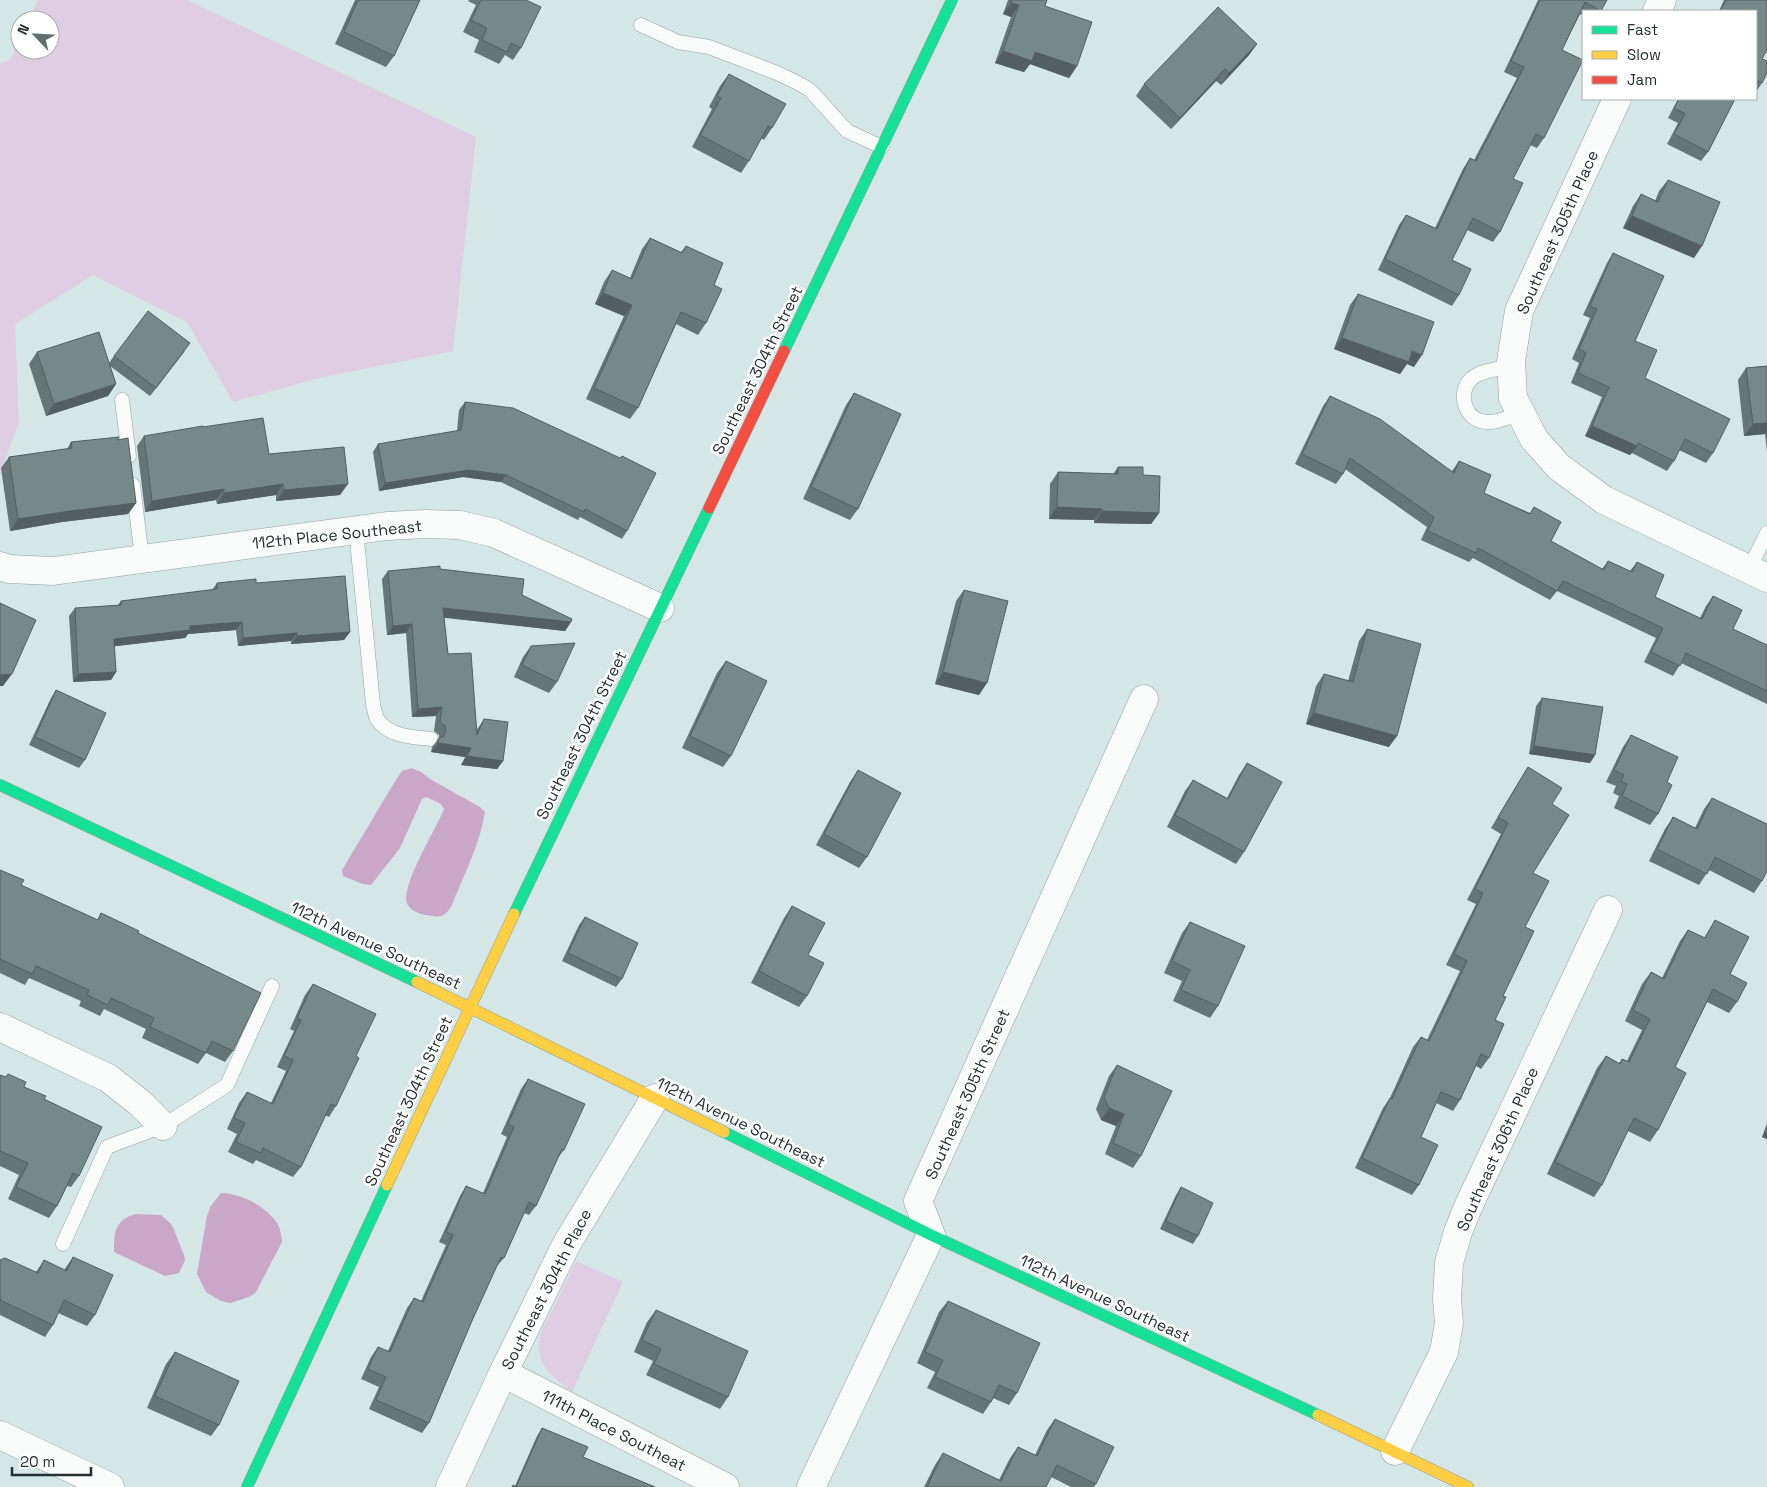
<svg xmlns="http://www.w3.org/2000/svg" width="1767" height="1487" font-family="'Space Grotesk',sans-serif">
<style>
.green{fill:#dfcee1}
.water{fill:#caa7c6}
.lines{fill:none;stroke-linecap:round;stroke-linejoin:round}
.lane-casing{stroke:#93a0a0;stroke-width:15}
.street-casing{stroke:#93a0a0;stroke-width:29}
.fast-casing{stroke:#93a0a0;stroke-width:12}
.slow-casing{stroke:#93a0a0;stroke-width:12}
.jam-casing{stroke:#93a0a0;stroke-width:12}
.lane{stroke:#f9fbfb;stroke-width:14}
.street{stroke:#f9fbfb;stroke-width:28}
.fast{stroke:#16e098;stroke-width:11}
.slow{stroke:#ffcf43;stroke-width:11}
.jam{stroke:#f24e42;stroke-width:11}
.wall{fill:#667576}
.shaded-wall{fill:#535f60}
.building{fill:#778889;stroke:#535f60}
.labels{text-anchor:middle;stroke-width:5;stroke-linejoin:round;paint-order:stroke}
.street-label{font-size:16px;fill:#242f2f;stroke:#fff}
</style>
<rect width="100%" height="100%" fill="#d5e6e6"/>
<g class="green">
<polygon points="38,0 187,0 476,137 453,351 319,378 233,402 187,322 93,275 15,324 19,422 0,474 0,63 10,60 20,38 20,50 50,50 50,20 28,20"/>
<path d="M 576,1261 L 623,1282 L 572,1392 C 564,1385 555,1379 548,1371 C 534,1355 538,1333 549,1317 Z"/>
</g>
<g class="water">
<path d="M 412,768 L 421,772 L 430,779 L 480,807 L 485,812 C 480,844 463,877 451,907 C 445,915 442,918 432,916 C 424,915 413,913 408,905 C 398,889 438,826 444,809 L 441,804 L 427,797 L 422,799 L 400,848 L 371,885 L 363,884 L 343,876 L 342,870 L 394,783 L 402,771 Z"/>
<path d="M 221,1193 C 240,1193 266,1206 277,1223 C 281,1229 281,1235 282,1242 L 256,1292 L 249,1297 L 230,1303 L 221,1301 L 206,1292 L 197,1274 L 207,1216 L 210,1207 Z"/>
<path d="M 136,1214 L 161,1215 L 172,1225 L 184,1255 L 185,1260 L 179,1273 L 165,1276 L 114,1252 C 114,1233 114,1220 136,1214 Z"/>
</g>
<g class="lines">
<g class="lane-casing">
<g id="lane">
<polyline points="641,25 678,42 709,47 777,73 798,83 810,90 847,131 882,147"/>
<path d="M 1511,366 C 1499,369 1481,370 1471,379 C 1456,394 1466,422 1487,422 C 1498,423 1511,416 1521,413"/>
<polyline points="122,400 129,456"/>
<polyline points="133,485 142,558"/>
<path d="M 356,530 L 373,704 C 374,708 375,715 377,719 C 389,737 413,737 431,739"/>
<polyline points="1749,569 1767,533"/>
<polyline points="63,1244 107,1147 163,1126 227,1085 272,986"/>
</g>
</g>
<g class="street-casing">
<g id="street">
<polyline points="1657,11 1662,0"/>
<polyline points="1617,99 1519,311 1511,361 1513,398 1534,439 1559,467 1604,500 1767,578"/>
<polyline points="0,566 9,569 53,571 387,526 426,524 460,525 494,533 660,608"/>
<polyline points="0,1027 108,1078 140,1103 163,1126"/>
<polyline points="503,1373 725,1487"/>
<polyline points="0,1435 110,1487"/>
<polyline points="1395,1451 1444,1352 1449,1323 1447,1299 1449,1263 1458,1232 1468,1207 1608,910"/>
<polyline points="450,1487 503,1373 566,1245 655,1098"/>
<polyline points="811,1487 931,1235 918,1201 1144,699"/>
</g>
</g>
<g class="fast-casing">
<g id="fast">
<polyline points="784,351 952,0"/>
<polyline points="0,785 417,982"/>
<polyline points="514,914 709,508"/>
<polyline points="724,1132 931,1235 1318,1415"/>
<polyline points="247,1487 387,1185"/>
</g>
</g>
<g class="slow-casing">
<g id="slow">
<polyline points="417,982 724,1132"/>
<polyline points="387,1185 514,914"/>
<polyline points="1318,1415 1468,1487"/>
</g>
</g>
<g class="jam-casing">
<polyline id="jam" points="709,508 784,351"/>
</g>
<use href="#lane" class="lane"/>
<use href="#street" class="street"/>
<use href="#fast" class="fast"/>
<use href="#slow" class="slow"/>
<use href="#jam" class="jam"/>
</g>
<g class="wall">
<polygon points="355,0 420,0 394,56 386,67 335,44"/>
<polygon points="469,0 526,0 521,48 513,60 505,55 499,64 474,52 479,40 463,32 476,5 468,1"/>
<polygon points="1008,0 1047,0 1045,6 1077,66 1069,78 1030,64 1024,72 995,63 1011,17 1003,14"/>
<polygon points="1538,0 1607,0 1600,11 1583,11 1583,16 1580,14 1562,50 1544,138 1537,148 1530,145 1513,179 1500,232 1493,242 1467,230 1452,260 1459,295 1452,306 1378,270 1399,225 1406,215 1435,228 1463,169 1470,158 1474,160 1517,78 1504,72"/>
<polygon points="1724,0 1767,0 1762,59 1762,83 1756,92 1756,11 1719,11"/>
<polygon points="1257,44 1249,55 1221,85 1216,81 1171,129 1136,96 1144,84"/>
<polygon points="729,74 772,128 764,140 761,138 749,161 741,173 692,147 712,109 709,107 720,86"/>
<polygon points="1678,99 1735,99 1708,152 1701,161 1667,144 1678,123 1668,118"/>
<polygon points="1668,180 1694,258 1623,228 1633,206 1641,194 1655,201 1659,191"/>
<polygon points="650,238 681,252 686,246 714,285 706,323 698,335 676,324 638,408 630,419 586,399 624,316 595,304 604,282 612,270 630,278 642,249"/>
<polygon points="1613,253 1635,341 1645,378 1713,453 1706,463 1679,450 1674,461 1667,471 1632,453 1630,455 1585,436 1602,397 1571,383 1579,363 1572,359 1590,318 1583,315 1607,263"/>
<polygon points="1358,294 1414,367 1407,364 1400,374 1334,349 1350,305"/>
<polygon points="185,351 150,396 110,366 116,384 108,396 46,416 29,364 37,352 109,363 114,356"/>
<polygon points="1767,366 1767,451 1765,434 1744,436 1738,380 1746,368"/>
<polygon points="854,393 858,509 850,520 803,499 846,405"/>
<polygon points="1330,396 1452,471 1459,461 1484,493 1530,513 1534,507 1551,541 1602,569 1608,561 1630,571 1637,562 1655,597 1700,618 1706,606 1713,596 1733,629 1767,645 1767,704 1681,663 1673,676 1644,662 1656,638 1557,591 1550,600 1473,558 1469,562 1421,540 1427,527 1345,469 1343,474 1336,484 1295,464 1323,406"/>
<polygon points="465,402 620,458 622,456 627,531 622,539 580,517 578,520 501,482 463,477 379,491 373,452 378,444 457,431 459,410"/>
<polygon points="203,427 269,454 340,495 276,501 276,495 217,504 216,500 145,512 137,446 144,436"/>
<polygon points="117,440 136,503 128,514 62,522 10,531 1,468 9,457 67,449 71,442"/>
<polygon points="1118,467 1143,475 1159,513 1151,524 1094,523 1094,520 1049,519 1050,484 1058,472 1113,474"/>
<polygon points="440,569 522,595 571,622 565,631 444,617 448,654 476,731 484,719 503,761 497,769 461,765 465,757 431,752 432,747 439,738 439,735 434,731 436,716 412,717 406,633 387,635 382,579 388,571"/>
<polygon points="217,583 256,583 350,632 344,640 291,644 291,641 238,646 236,630 188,634 185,638 114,646 116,672 111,680 73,682 69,616 75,608 117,606 121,601 212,590"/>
<polygon points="964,590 979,695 935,684 956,601"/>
<polygon points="1367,629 1389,747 1306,724 1316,686 1324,674 1348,681 1359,641"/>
<polygon points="531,646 557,682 549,693 514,677 523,657"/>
<polygon points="726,661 731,756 723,767 682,748 717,673"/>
<polygon points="56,690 85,760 79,768 29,745 51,698"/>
<polygon points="1542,698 1595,755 1590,763 1529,754 1536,706"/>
<polygon points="1631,735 1667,782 1658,814 1650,825 1614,808 1619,796 1613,793 1616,786 1606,782 1623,747"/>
<polygon points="1247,763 1244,852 1236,864 1167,827 1185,791 1193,780 1227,798 1239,775"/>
<polygon points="1528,767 1552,804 1533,873 1525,927 1495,1020 1489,1058 1481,1069 1476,1066 1460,1100 1453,1111 1436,1103 1421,1137 1419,1185 1412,1195 1355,1168 1383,1108 1390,1098 1413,1047 1421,1037 1427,1040 1460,971 1446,965 1476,904 1467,900 1501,834 1491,828 1521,778"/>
<polygon points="858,770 867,857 859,868 816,845 850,782"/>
<polygon points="1712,798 1762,881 1754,893 1709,870 1699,885 1649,861 1665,829 1673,817 1695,828 1704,809"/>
<polygon points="0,870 21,885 97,920 101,913 138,933 233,1051 225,1062 206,1053 198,1064 142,1038 146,1029 104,1009 100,1016 79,1006 81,1001 29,978 25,985 0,973"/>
<polygon points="792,906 808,955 807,996 799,1007 751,983 784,918"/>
<polygon points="585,917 622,979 616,987 562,961 579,925"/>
<polygon points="1715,920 1737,1002 1729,1013 1707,1002 1675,1067 1658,1130 1650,1142 1628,1131 1602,1185 1594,1197 1547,1174 1597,1068 1606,1056 1619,1063 1622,1059 1627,1061 1642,1030 1625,1021 1642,984 1651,972 1662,978 1680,941 1688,930 1704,938"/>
<polygon points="1190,922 1218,1006 1210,1018 1173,1001 1182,981 1164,973 1182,933"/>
<polygon points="313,984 356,1056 336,1106 329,1117 325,1115 301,1167 293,1177 256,1160 253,1164 228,1152 237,1134 227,1129 239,1103 247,1092 271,1103 286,1071 277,1067 294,1031 290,1029 305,995"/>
<polygon points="1117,1065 1141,1156 1133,1168 1105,1154 1116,1126 1101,1120 1096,1109 1109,1076"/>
<polygon points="8,1074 24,1087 44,1099 79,1176 71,1187 67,1186 57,1206 49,1218 8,1199 19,1175 0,1166 0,1075 6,1077"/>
<polygon points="528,1079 564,1150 557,1159 536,1206 529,1215 524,1213 504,1258 496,1267 471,1323 429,1423 422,1433 369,1409 379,1387 361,1379 371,1357 378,1347 388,1351 407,1308 414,1298 421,1301 446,1245 439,1242 460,1196 466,1186 483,1193 507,1137 501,1134 521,1089"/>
<polygon points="1767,1123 1767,1139 1762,1137"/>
<polygon points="1181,1187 1198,1236 1193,1244 1160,1229 1176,1195"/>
<polygon points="73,1257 95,1315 87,1326 58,1313 53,1325 45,1337 0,1315 0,1260 36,1272 44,1260 64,1270"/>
<polygon points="948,1301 1017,1393 1009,1405 993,1398 991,1402 983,1414 927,1388 935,1372 917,1363 939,1312"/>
<polygon points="656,1310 728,1397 720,1409 646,1375 653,1361 634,1352 647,1322"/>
<polygon points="175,1352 219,1425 211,1436 147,1408 166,1364"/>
<polygon points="1055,1419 1096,1484 1094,1487 1071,1487 1051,1477 1046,1487 924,1487 935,1465 943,1453 999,1480 1010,1458 1018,1447 1035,1455 1047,1430"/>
<polygon points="542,1428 583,1457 655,1487 512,1487 513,1485 515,1486 537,1436"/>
</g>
<g class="shaded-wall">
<polygon points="1011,3 1019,5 1011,17 1003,14"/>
<polygon points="1257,44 1249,55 1221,85 1229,73"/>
<polygon points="1003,51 1035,52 1077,66 1069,78 1030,64 1024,72 995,63"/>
<polygon points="1225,69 1216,81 1171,129 1180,118"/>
<polygon points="1632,216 1702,246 1694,258 1623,228"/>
<polygon points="603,293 632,305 624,316 595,304"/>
<polygon points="1342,338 1412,351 1422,355 1414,367 1407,364 1400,374 1334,349"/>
<polygon points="116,384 108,396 46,416 54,404"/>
<polygon points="1767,423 1767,432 1765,434 1744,436 1753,424"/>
<polygon points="1592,426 1637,446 1630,455 1585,436"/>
<polygon points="469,470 506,475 501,482 463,477 379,491 385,483"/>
<polygon points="283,484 276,495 217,504 224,493"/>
<polygon points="348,484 340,495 276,501 284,490"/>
<polygon points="224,489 216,500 145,512 152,501"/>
<polygon points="136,503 128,514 62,522 10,531 18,519 70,511"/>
<polygon points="1057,507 1102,509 1094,520 1049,519"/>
<polygon points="1102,511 1159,513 1151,524 1094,523"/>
<polygon points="443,608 571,622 565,631 437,617"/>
<polygon points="242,622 236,630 188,634 185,638 109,647 114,639 190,626"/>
<polygon points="412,624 406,633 387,635 393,626"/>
<polygon points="350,632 344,640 291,644 297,636"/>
<polygon points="297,633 291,641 238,646 243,638"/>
<polygon points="116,672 111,680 73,682 78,674"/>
<polygon points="943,672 987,683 979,695 935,684"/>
<polygon points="12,674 3,686 0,686 0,675"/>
<polygon points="442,707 436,716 412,717 418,709"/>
<polygon points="1314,713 1397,736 1389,747 1306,724"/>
<polygon points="438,743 471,748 465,757 431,752"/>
<polygon points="1534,746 1595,755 1590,763 1529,754"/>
<polygon points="467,756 503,761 497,769 461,765"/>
<polygon points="1109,1108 1124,1114 1116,1126 1101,1120"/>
<polygon points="1767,1129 1767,1139 1762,1137"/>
</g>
<g class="building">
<polygon points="358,0 420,0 394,56 344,32"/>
<polygon points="481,0 526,0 541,7 521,48 511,43 507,52 482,40 487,28 471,20"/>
<polygon points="1012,0 1047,0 1045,6 1092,22 1077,66 1035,52 1032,61 1003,51 1019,5 1011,3"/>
<polygon points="1540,0 1607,0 1601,11 1585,2 1562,50 1583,60 1544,138 1536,134 1513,179 1523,183 1500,232 1473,218 1452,260 1471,269 1459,295 1385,259 1406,215 1437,229 1470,158 1476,161 1524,67 1511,61"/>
<polygon points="1726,0 1767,0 1767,50 1762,59 1767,61 1767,73 1762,83 1756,80 1756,11 1720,11"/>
<polygon points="1218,7 1257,44 1229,73 1225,69 1180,118 1144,84"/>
<polygon points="729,74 786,104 772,128 768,126 749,161 700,135 721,98 717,96"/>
<polygon points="1679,99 1735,99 1708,152 1674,134 1685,114 1674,108"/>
<polygon points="1668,180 1720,202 1702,246 1632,216 1641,194 1658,202"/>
<polygon points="650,238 682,253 686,246 723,263 714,285 722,289 706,323 681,312 638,408 594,388 632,305 603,293 612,270 632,279"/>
<polygon points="1613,253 1664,276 1635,341 1657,350 1645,378 1730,419 1713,453 1685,439 1674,461 1638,443 1637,446 1592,426 1609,387 1578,373 1586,353 1579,349 1597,309 1590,306"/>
<polygon points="1358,294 1434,322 1422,355 1412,351 1409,362 1342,338"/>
<polygon points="148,311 190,343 156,388 114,356"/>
<polygon points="99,332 116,384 54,404 37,352"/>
<polygon points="1767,366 1767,423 1753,424 1746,368"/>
<polygon points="854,393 901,414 858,509 811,487"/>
<polygon points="1330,396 1380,419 1454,473 1459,461 1491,475 1484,493 1530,514 1534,507 1561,522 1551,541 1604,570 1608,561 1632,572 1637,562 1664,575 1655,597 1702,619 1713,596 1742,610 1733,629 1767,645 1767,691 1686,653 1680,666 1651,652 1663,628 1563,581 1557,591 1478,548 1476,553 1428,531 1434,517 1350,458 1343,474 1302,454"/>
<polygon points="465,402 513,408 620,458 622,456 656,473 627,531 585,509 584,512 506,475 469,470 385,483 378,444 461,430"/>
<polygon points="263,418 269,454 344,447 348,484 284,490 283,484 224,493 224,489 152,501 144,436 203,426 203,427"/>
<polygon points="119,437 117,440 128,438 136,503 70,511 18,519 9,457 72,448 71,442"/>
<polygon points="1118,467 1143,467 1143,475 1160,476 1159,513 1102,511 1102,509 1057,507 1058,472 1118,474"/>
<polygon points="440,566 440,569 524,579 522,595 572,619 571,622 443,608 448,654 471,653 477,735 484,719 508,722 503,761 467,756 471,748 438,743 438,739 444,736 446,732 445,726 440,722 442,707 418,709 412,624 393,626 388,571"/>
<polygon points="345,576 350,632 297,636 297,633 243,638 242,622 190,626 190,630 114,639 116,672 78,674 75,608 121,605 121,601 217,589 217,583 256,579 256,583"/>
<polygon points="964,590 1008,601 987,683 943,672"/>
<polygon points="0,603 36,620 12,674 0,675"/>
<polygon points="1367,629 1421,644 1397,736 1314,713 1324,674 1353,682"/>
<polygon points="575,643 557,682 522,665 531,646"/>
<polygon points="726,661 767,681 731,756 690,736"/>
<polygon points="56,690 106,713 85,760 35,737"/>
<polygon points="1542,698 1603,707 1595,755 1534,746"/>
<polygon points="1631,735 1678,757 1667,782 1672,785 1658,814 1622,796 1627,784 1621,781 1624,775 1614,770"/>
<polygon points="1247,763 1282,782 1244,852 1175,815 1193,780 1228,799"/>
<polygon points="1528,767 1562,788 1552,804 1569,815 1533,873 1549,881 1525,927 1534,931 1503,996 1506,997 1495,1020 1504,1024 1489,1058 1481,1054 1460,1100 1441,1092 1421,1137 1438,1145 1419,1185 1362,1158 1390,1098 1392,1099 1421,1037 1429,1041 1467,961 1454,954 1483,893 1475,889 1508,823 1498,817"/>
<polygon points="858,770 901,793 867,857 824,834"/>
<polygon points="1712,798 1767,824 1767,871 1762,881 1715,857 1707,874 1657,849 1673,817 1697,829"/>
<polygon points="0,870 24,880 21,885 98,920 101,913 139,931 138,933 261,993 233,1051 212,1041 206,1053 150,1027 154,1018 111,998 108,1005 87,995 89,990 36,966 32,974 0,959"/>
<polygon points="792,906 825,923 808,955 824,963 807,996 759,971"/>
<polygon points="585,917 638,943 622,979 568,953"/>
<polygon points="1715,920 1749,937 1730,974 1747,983 1737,1002 1713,989 1675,1067 1686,1073 1658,1130 1634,1118 1602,1185 1555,1162 1606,1056 1620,1064 1622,1059 1629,1062 1650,1019 1633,1010 1651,972 1664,979 1688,930 1705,938"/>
<polygon points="1190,922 1245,946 1218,1006 1181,990 1190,970 1172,961"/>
<polygon points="313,984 376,1014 356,1056 359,1058 336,1106 331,1104 301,1167 263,1148 261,1153 236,1142 245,1123 234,1118 247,1092 273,1104 293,1060 284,1056 301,1020 297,1018"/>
<polygon points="1117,1065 1172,1091 1141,1156 1113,1143 1124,1114 1109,1108 1104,1097"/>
<polygon points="8,1074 26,1082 24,1087 46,1096 44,1099 102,1127 79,1176 73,1173 57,1206 16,1187 28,1163 0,1151 0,1075 6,1077"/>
<polygon points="528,1079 585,1104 564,1150 562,1149 536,1206 529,1202 504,1258 501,1257 471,1323 429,1423 376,1400 386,1377 368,1369 378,1347 390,1352 414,1298 423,1302 453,1235 446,1232 466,1186 485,1194 514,1127 508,1124"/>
<polygon points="1181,1187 1213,1203 1198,1236 1166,1221"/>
<polygon points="73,1257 113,1275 95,1315 64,1300 53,1325 0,1300 0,1260 5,1258 38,1273 44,1260 67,1271"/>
<polygon points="948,1301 1040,1343 1017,1393 999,1385 991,1402 935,1377 943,1360 925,1352"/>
<polygon points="656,1310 748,1351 728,1397 654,1364 661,1349 642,1340"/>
<polygon points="175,1352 239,1381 219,1425 155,1396"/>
<polygon points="1055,1419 1114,1447 1096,1484 1057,1465 1046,1487 927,1487 943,1453 1001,1481 1018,1447 1037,1456"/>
<polygon points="542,1428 588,1447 583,1457 655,1487 512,1487 513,1485 516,1487"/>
</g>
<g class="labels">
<g class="street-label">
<text transform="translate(1557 232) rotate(-66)" y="6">Southeast 305th Place</text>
<text transform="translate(757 370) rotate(-64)" y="6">Southeast 304th Street</text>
<text transform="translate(337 534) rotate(-6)" y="6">112th Place Southeast</text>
<text transform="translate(581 735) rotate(-64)" y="6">Southeast 304th Street</text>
<text transform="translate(376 945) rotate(25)" y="6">112th Avenue Southeast</text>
<text transform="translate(967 1094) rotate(-66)" y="6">Southeast 305th Street</text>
<text transform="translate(408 1101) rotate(-65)" y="6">Southeast 304th Street</text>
<text transform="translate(741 1122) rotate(26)" y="6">112th Avenue Southeast</text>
<text transform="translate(1497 1149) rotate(-66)" y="6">Southeast 306th Place</text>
<text transform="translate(546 1289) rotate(-63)" y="6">Southeast 304th Place</text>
<text transform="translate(1105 1298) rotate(25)" y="6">112th Avenue Southeast</text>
<text transform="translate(614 1430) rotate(27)" y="6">111th Place Southeat</text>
</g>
</g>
<rect x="1582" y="10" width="175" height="90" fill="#ffffff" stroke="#a7acac"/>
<rect x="1592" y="26" width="25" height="8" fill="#16e098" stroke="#a7acac"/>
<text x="1627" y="35" font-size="15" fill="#242f2f">Fast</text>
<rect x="1592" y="51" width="25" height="8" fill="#ffcf43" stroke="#a7acac"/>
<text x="1627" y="60" font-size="15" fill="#242f2f">Slow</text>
<rect x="1592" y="76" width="25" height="8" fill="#f24e42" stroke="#a7acac"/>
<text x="1627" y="85" font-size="15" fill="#242f2f">Jam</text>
<g transform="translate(35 35) rotate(295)"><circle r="24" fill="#ffffff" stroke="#a7acac"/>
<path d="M0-4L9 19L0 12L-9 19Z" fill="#626f6f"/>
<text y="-8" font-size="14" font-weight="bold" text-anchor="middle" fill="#242f2f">N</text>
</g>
<path d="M12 1467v8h79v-8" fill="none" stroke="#242f2f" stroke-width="2.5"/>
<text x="20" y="1467" font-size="15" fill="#242f2f" stroke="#ffffff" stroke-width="4" paint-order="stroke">20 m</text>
</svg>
